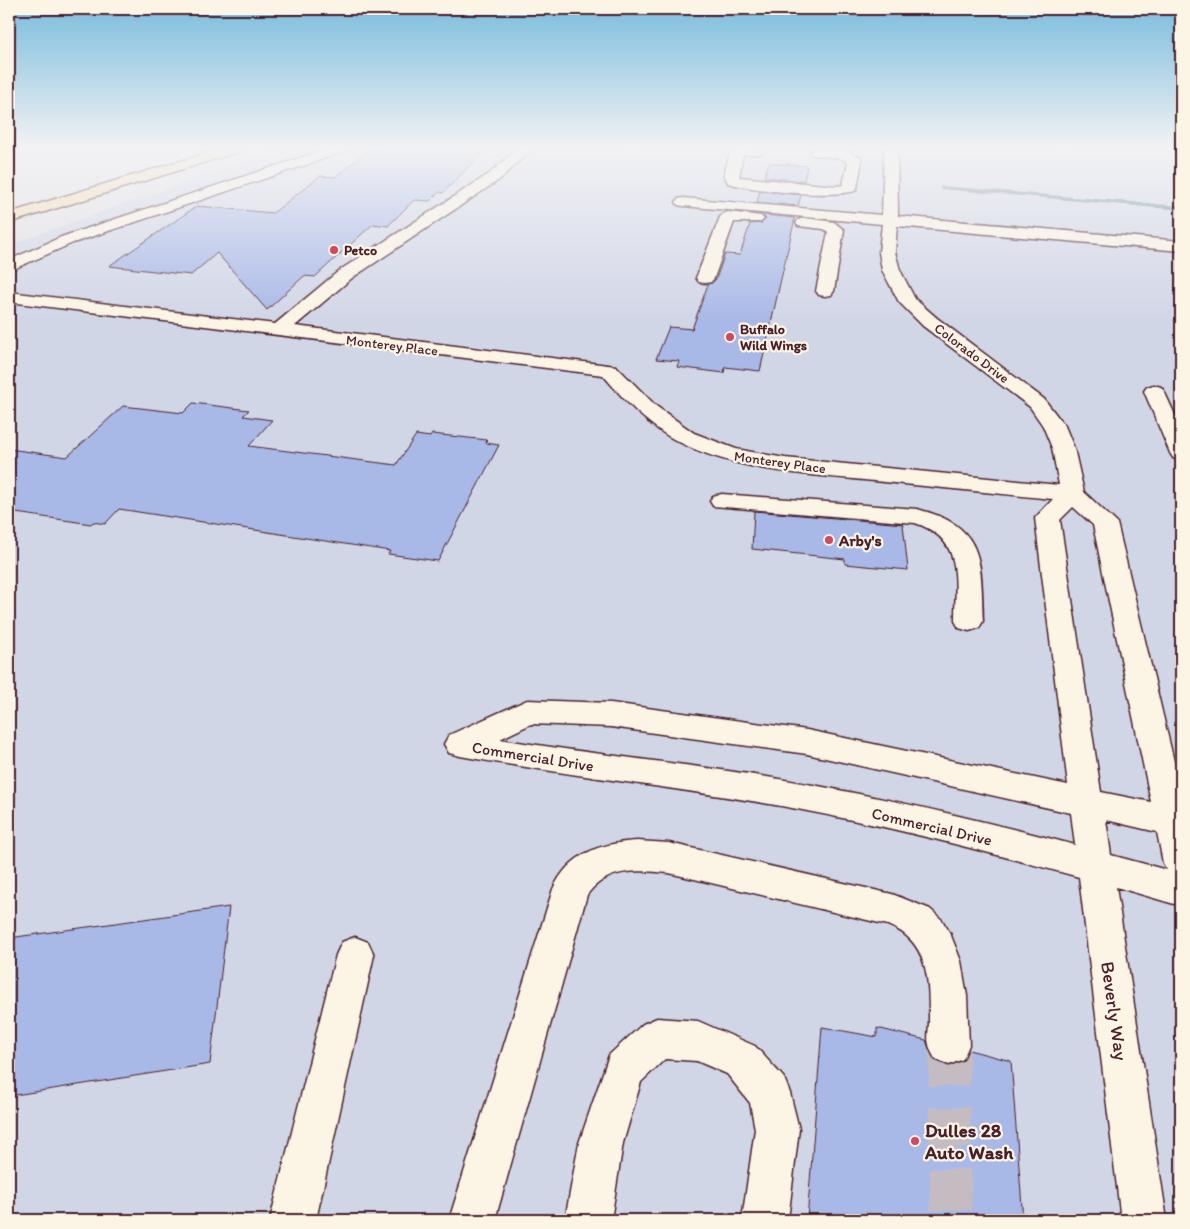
<svg xmlns="http://www.w3.org/2000/svg" width="1190" height="1229" font-family="Itim,sans-serif">
<style>
.built{fill:#d1d6e7}
.lines{fill:none;stroke-linecap:round;stroke-linejoin:round}
.stream{fill:#64848c;fill-rule:evenodd}
.building{fill:#a8b9e8;stroke:#4a1f2b}
.minor-tunnel{stroke:#c4bcc1;stroke-width:41;stroke-dasharray:41 21;stroke-linecap:butt}
.minor-casing{stroke:#4a1f2b;stroke-width:3}
.highway-casing{stroke:#4a1f2b;stroke-width:3}
.minor{fill:#fcf5e5;fill-rule:evenodd}
.highway{fill:#faddab;fill-rule:evenodd}
.poi-dot{fill:#d1495b;stroke:#fcf5e5;stroke-width:2}
.labels{text-anchor:middle;stroke-width:4.5;stroke-linejoin:round;paint-order:stroke}
.far-poi-label{font-size:14px;font-weight:bold;fill:#4a1f2b;stroke:#fcf5e5;text-anchor:start}
.far-street-label{font-size:14px;fill:#4a1f2b;stroke:#fcf5e5}
.poi-label{font-size:16px;font-weight:bold;fill:#4a1f2b;stroke:#fcf5e5;text-anchor:start}
.street-label{font-size:16px;fill:#4a1f2b;stroke:#fcf5e5}
.near-street-label{font-size:19px;fill:#4a1f2b;stroke:#fcf5e5}
.near-poi-label{font-size:19px;font-weight:bold;fill:#4a1f2b;stroke:#fcf5e5;text-anchor:start}
</style>
<rect width="100%" height="100%" fill="#e3e3e6"/>
<filter id="ink" filterUnits="userSpaceOnUse"><feTurbulence type="fractalNoise" baseFrequency=".02" numOctaves="2"/><feDisplacementMap in="SourceGraphic" scale="10" xChannelSelector="R" yChannelSelector="G"/><feConvolveMatrix kernelMatrix="1 2 1 2 8 2 1 2 1" color-interpolation-filters="sRGB"/></filter>
<g filter="url(#ink)">
<polygon class="built" points="277,149 1181,149 1181,1220 9,1220 9,245"/>
<g class="lines">
<polygon class="stream" points="942,186 1181,206 1181,210 940,189 939,188"/>
</g>
<g class="building">
<polygon points="370,149 486,149 443,193 439,192 430,201 414,200 388,226 373,224 315,277 304,276 267,310 217,253 191,275 109,266 197,206 273,213 320,176 335,177"/>
<polygon points="769,163 807,166 804,181 764,177"/>
<polygon points="760,191 801,195 798,206 757,202"/>
<polygon points="763,215 795,218 760,371 725,367 724,373 677,367 679,361 656,359 669,327 692,329 708,284 712,283 716,279 725,254 740,255 750,224 762,223 766,219"/>
<polygon points="193,403 249,410 243,416 272,420 249,446 396,465 416,435 430,437 432,434 487,440 486,443 499,445 438,561 388,554 390,551 119,509 105,524 93,522 91,524 9,512 9,449 67,457 123,406 183,413"/>
<polygon points="754,511 903,524 908,570 845,564 845,559 752,549"/>
<polygon points="229,907 210,1064 9,1096 9,938"/>
<polygon points="822,1027 877,1037 877,1028 926,1040 933,1060 948,1067 964,1061 969,1050 1011,1061 1023,1220 807,1220"/>
</g>
<g class="lines">
<polyline class="minor-tunnel" points="949,1045 951,1220"/>
<g class="minor-casing">
<g id="minor">
<polygon points="327,149 346,149 344,152 73,243 9,271 9,260 61,237"/>
<path d="M 517,149 L 532,149 L 499,180 L 352,278 L 295,326 L 616,366 L 656,406 L 694,433 L 736,449 L 785,458 L 1059,485 L 1052,448 L 1043,426 L 1030,407 L 923,326 L 899,302 L 882,270 L 879,252 L 882,224 L 683,206 L 678,205 L 676,202 L 678,199 L 683,198 L 882,215 L 884,149 L 897,149 L 898,216 L 1181,241 L 1181,251 L 897,226 L 895,252 L 900,270 L 915,299 L 937,318 L 1044,399 L 1065,426 L 1074,448 L 1084,492 L 1117,523 L 1181,791 L 1181,906 L 1116,887 L 1167,1220 L 1121,1220 L 1079,877 C 984,851 889,826 792,808 C 682,788 570,776 460,756 L 449,753 L 444,744 L 449,735 L 527,700 L 611,703 L 807,730 L 1068,785 L 1035,518 L 1053,499 C 990,493 927,486 864,480 C 803,474 736,471 679,442 C 649,427 625,401 603,375 L 9,302 L 9,292 L 275,324 L 340,270 L 489,174 ZM 1073,507 L 1093,525 L 1151,802 L 1101,792 L 1060,520 ZM 531,724 L 611,727 L 807,754 L 1071,813 L 1075,845 C 972,818 867,793 761,776 C 674,762 586,754 500,739 ZM 1106,820 L 1157,832 L 1163,863 L 1167,870 L 1111,855 Z"/>
<path d="M 737,149 L 767,150 C 762,156 751,153 743,155 L 739,177 L 836,186 L 843,185 L 848,162 L 840,158 L 812,155 L 810,152 L 814,149 L 843,150 L 860,157 L 862,160 L 857,188 L 855,191 C 828,198 755,191 728,183 L 724,175 L 730,153 Z"/>
<polygon points="728,212 761,216 764,219 761,222 734,222 714,278 711,282 705,283 699,282 696,278 720,217 723,214"/>
<polygon points="804,218 834,222 844,230 834,291 831,295 825,296 819,295 816,291 828,232 824,229 798,226 796,223 798,220"/>
<polygon points="1154,385 1161,387 1164,391 1181,428 1181,460 1173,458 1170,453 1144,391 1147,387"/>
<path d="M 722,494 L 917,509 C 985,526 981,560 983,621 L 979,628 L 969,631 L 959,628 L 955,621 C 955,578 964,539 915,523 L 713,506 L 710,501 L 713,496 Z"/>
<path d="M 637,841 L 669,843 L 892,894 L 930,909 L 942,920 L 950,933 L 961,961 L 967,996 L 969,1045 L 963,1059 L 949,1065 L 935,1059 C 933,1055 930,1050 929,1045 C 927,1038 929,1029 929,1021 C 929,983 930,941 888,925 L 669,873 C 639,870 607,867 587,895 L 495,1220 L 449,1220 L 553,889 C 569,854 600,843 637,841 Z"/>
<polygon points="355,937 368,942 374,955 316,1220 270,1220 336,955 342,942"/>
<polygon points="657,1018 698,1021 755,1046 784,1078 790,1093 799,1129 788,1220 742,1220 755,1129 750,1103 727,1074 697,1061 665,1059 641,1082 623,1143 611,1220 565,1220 579,1143 609,1055 643,1024"/>
</g>
</g>
<g class="highway-casing">
<polygon id="highway" points="220,149 240,149 238,152 9,223 9,213"/>
</g>
<use href="#minor" class="minor"/>
<use href="#highway" class="highway"/>
</g>
</g>
<linearGradient id="sky" x2="0" y2="1"><stop stop-color="#7abcdd"/><stop offset="0.46" stop-color="#f2f2f4"/><stop offset="1" stop-color="#f2f2f4" stop-opacity="0"/></linearGradient>
<rect width="1190" height="321" fill="url(#sky)"/>
<g class="poi-dot">
<circle cx="334" cy="250" r="5"/>
<circle cx="730" cy="337" r="5"/>
<circle cx="829" cy="540" r="5"/>
<circle cx="915" cy="1141" r="5"/>
</g>
<g class="labels">
<g class="far-poi-label">
<text x="344" y="255">Petco</text>
<text x="740" y="334">Buffalo<tspan x="740" dy="16">Wild Wings</tspan></text>
</g>
<g class="far-street-label">
<text transform="translate(392 345) rotate(7)" y="5">Monterey Place</text>
<text transform="translate(972 353) rotate(37)" y="5">Colorado Drive</text>
<text transform="translate(780 462) rotate(8)" y="5">Monterey Place</text>
</g>
<g class="poi-label">
<text x="839" y="546">Arby's</text>
</g>
<g class="street-label">
<text transform="translate(533 756) rotate(9)" y="6">Commercial Drive</text>
<text transform="translate(932 826) rotate(13)" y="6">Commercial Drive</text>
</g>
<g class="near-street-label">
<text transform="translate(1115 1011) rotate(82)" y="7">Beverly Way</text>
</g>
<g class="near-poi-label">
<text x="925" y="1137">Dulles 28<tspan x="925" dy="22">Auto Wash</tspan></text>
</g>
</g>
<rect width="1190" height="1229" fill="none" stroke="#fcf5e5" stroke-width="30"/>
<rect x="15" y="15" width="1160" height="1199" fill="none" stroke="#4a1f2b" stroke-width="2" filter="url(#ink)"/>
</svg>
